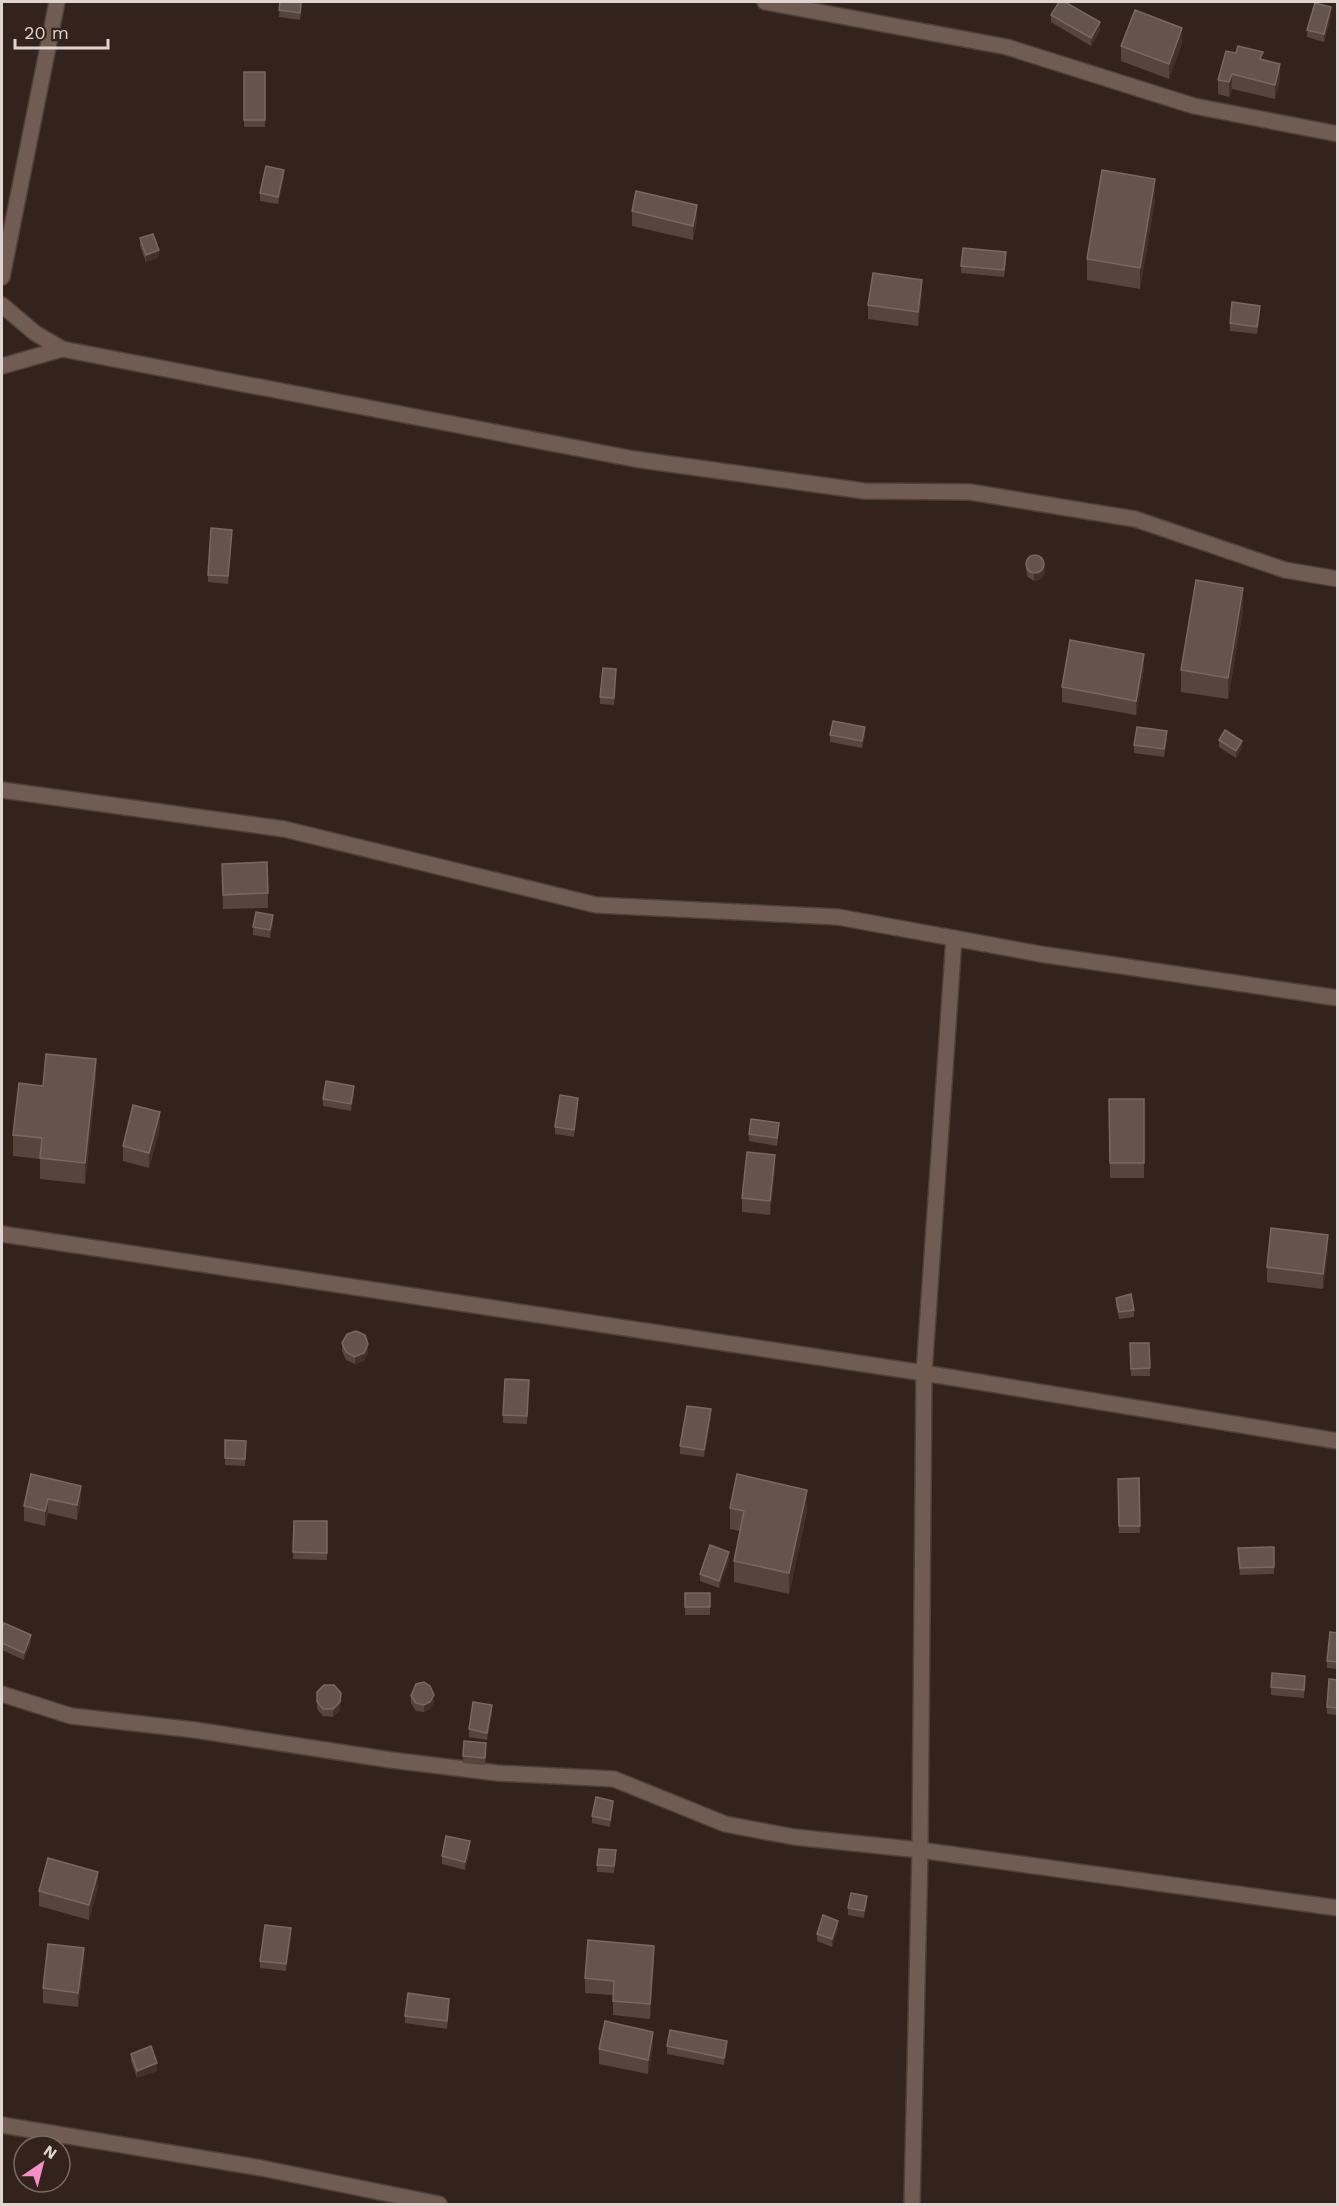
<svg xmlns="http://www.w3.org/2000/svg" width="1339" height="2206" font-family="'Work Sans',sans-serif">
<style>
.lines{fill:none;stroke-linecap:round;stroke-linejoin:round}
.minor-casing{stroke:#4e403a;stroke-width:18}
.minor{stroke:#705c53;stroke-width:15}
.wall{fill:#56453d}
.shaded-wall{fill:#423129}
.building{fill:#65544d;stroke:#786861;stroke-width:1.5}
</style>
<rect width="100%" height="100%" fill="#34231c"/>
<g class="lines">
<g class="minor-casing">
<g id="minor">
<polyline points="765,2 1007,47 1194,106 1338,134"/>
<polyline points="2,277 57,2"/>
<polyline points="2,305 35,333 62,349 634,459 864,491 970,492 1135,519 1285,570 1338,579"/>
<polyline points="2,366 62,349"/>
<polyline points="2,790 284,829 596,905 838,917 1040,954 1338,998"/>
<polyline points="2,1234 924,1373 1338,1441"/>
<polyline points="2,1694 71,1716 195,1730 391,1760 497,1773 614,1779 725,1824 794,1837 920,1850 1338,1908"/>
<polyline points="2,2125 261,2168 439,2204"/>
<polyline points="912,2204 920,1850 924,1373 954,938"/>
</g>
</g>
<use href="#minor" class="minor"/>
</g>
<g class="wall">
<polygon points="280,2 302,2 300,20 279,17"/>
<polygon points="1051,15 1100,30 1091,46 1051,22"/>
<polygon points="1331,15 1324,42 1307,37 1307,30"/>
<polygon points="1182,43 1169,79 1121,61 1121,46"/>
<polygon points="1263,60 1280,79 1275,99 1232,89 1229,97 1218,94 1218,80"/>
<rect x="244" y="72" width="21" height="55"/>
<polygon points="284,177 278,204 260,201 260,193"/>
<polygon points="1155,200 1140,289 1087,280 1087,259"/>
<polygon points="632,211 697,220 693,240 632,226"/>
<polygon points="140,238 159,257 146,262 140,246"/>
<polygon points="1006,260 1004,277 961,273 961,266"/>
<polygon points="922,294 918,326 868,319 868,305"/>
<polygon points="1260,313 1257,334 1230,331 1230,323"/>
<polygon points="232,537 228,584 208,582 208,575"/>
<polygon points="1026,563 1045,573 1041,579 1034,581 1028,577 1026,570"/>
<polygon points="1243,609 1228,699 1181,692 1181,670"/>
<polygon points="1144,668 1136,715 1062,702 1062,687"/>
<polygon points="616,677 614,705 600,704 600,697"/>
<polygon points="830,735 865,735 862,748 830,742"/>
<polygon points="1167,738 1164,757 1134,753 1134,745"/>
<polygon points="1219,740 1242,748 1236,758 1219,747"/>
<polygon points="267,862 268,908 223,909 222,864"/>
<polygon points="273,923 270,938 253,935 253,927"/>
<polygon points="96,1081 85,1184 40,1179 40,1159 13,1156 13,1135 43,1086"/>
<polygon points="354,1094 351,1111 323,1106 323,1099"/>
<polygon points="1109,1099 1144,1099 1144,1178 1110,1178"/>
<polygon points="578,1105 574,1137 555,1134 555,1127"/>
<polygon points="160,1126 149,1168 123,1161 123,1146"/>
<polygon points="779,1131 777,1146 749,1141 749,1134"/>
<polygon points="775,1169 770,1215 742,1212 742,1198"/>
<polygon points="1328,1250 1323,1289 1267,1282 1267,1267"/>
<polygon points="1116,1298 1134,1310 1134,1317 1119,1319 1116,1305"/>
<polygon points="342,1343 368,1352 364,1361 355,1364 346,1360 342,1351"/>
<polygon points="1130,1343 1149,1343 1150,1376 1131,1376"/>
<polygon points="529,1380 527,1424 503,1423 503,1415"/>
<polygon points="711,1417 704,1457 680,1454 680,1446"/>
<polygon points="225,1440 246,1441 245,1466 225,1465"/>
<polygon points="31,1474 81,1500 77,1520 48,1513 45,1526 24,1521 24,1506"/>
<polygon points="1139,1478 1140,1533 1119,1533 1118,1479"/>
<polygon points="730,1508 807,1511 789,1594 734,1582 734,1561 740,1531 730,1529"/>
<polygon points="294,1521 327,1521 327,1560 293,1559"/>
<polygon points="1274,1547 1274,1574 1240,1575 1238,1556"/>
<polygon points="729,1560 719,1588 700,1581 700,1574"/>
<rect x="685" y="1593" width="25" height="22"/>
<polygon points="2,1630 31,1642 24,1660 2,1650"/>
<polygon points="1338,1633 1338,1669 1327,1668 1327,1661"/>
<polygon points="1338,1680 1338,1715 1327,1714 1327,1707"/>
<polygon points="1305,1683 1304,1698 1271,1695 1271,1687"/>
<polygon points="317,1692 340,1710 333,1717 323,1716 317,1709"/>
<polygon points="411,1696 434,1702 430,1709 424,1712 416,1711 411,1703"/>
<polygon points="492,1713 487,1740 469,1737 469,1729"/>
<polygon points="486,1750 485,1765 463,1763 463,1756"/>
<polygon points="613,1808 610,1827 592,1823 592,1816"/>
<polygon points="470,1849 465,1870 442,1864 442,1856"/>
<polygon points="616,1857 614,1873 597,1872 597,1865"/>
<polygon points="98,1887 89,1920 39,1906 39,1891"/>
<polygon points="867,1904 864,1918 848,1915 848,1908"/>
<polygon points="838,1928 832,1947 817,1941 817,1934"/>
<polygon points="291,1936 286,1971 260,1968 260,1961"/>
<polygon points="654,1961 650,2019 613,2015 613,1995 585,1993 585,1978"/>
<polygon points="84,1963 78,2007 43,2003 43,1988"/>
<polygon points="449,2006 447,2029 405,2023 405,2016"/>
<polygon points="653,2046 648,2074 599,2064 599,2049"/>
<polygon points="667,2046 727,2049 724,2065 667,2054"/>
<polygon points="131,2054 157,2071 137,2078 131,2061"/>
</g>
<g class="shaded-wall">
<polygon points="1331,7 1331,15 1324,42 1324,34"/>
<polygon points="1100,22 1100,30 1091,46 1091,38"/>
<polygon points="1182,28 1182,43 1169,79 1169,64"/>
<polygon points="1280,64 1280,79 1275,99 1275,85"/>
<polygon points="1232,74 1232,89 1229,97 1229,82"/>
<polygon points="284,170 284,177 278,204 278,197"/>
<polygon points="1155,179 1155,200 1140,289 1140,268"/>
<polygon points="697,205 697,220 693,240 693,226"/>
<polygon points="159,250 159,257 146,262 146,255"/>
<polygon points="922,280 922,294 918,326 918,312"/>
<polygon points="1260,306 1260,313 1257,334 1257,327"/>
<polygon points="1045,565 1045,573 1041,579 1034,581 1034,573"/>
<polygon points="1243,588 1243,609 1228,699 1228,678"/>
<polygon points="1144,654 1144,668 1136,715 1136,701"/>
<polygon points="865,727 865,735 862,748 862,741"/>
<polygon points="1242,741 1242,748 1236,758 1236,751"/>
<polygon points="273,915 273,923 270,938 270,930"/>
<polygon points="96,1059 96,1081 85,1184 85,1163"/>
<polygon points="354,1086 354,1094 351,1111 351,1104"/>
<polygon points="578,1098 578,1105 574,1137 574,1130"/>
<polygon points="160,1112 160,1126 149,1168 149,1153"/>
<polygon points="775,1155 775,1169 770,1215 770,1201"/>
<polygon points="1328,1235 1328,1250 1323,1289 1323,1274"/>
<polygon points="368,1344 368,1352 364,1361 355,1364 355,1357"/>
<polygon points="711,1409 711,1417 704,1457 704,1450"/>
<polygon points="81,1486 81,1500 77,1520 77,1505"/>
<polygon points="807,1490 807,1511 789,1594 789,1573"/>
<polygon points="48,1499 48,1513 45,1526 45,1511"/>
<polygon points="729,1552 729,1560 719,1588 719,1581"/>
<polygon points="31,1635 31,1642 24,1660 24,1653"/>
<polygon points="434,1695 434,1702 430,1709 424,1712 424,1705"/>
<polygon points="341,1700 340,1710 333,1717 333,1709"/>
<polygon points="492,1705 492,1713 487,1740 487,1733"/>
<polygon points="613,1801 613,1808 610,1827 610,1820"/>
<polygon points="470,1841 470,1849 465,1870 465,1862"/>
<polygon points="98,1872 98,1887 89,1920 89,1905"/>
<polygon points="867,1896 867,1904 864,1918 864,1911"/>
<polygon points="838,1921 838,1928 832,1947 832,1939"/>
<polygon points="291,1928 291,1936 286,1971 286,1964"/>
<polygon points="654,1946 654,1961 650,2019 650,2004"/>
<polygon points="84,1948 84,1963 78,2007 78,1993"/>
<polygon points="653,2032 653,2046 648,2074 648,2060"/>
<polygon points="727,2041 727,2049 724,2065 724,2058"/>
<polygon points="157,2063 157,2071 137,2078 137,2071"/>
</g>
<g class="building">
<polygon points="280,2 301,2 300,13 279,10"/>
<polygon points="1059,2 1065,2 1100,22 1091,38 1051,15"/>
<polygon points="1315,3 1331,7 1324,34 1307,30"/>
<polygon points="1135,10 1182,28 1169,64 1121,46"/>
<polygon points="1238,46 1263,52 1260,59 1280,64 1275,85 1232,74 1229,82 1218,80 1226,51 1236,53"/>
<rect x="244" y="72" width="21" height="48"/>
<polygon points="266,166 284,170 278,197 260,193"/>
<polygon points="1102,170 1155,179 1140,268 1087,259"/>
<polygon points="636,191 697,205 693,226 632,211"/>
<polygon points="153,234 159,250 146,255 140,238"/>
<polygon points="963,248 1006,252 1004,270 961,266"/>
<polygon points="873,273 922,280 918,312 868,305"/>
<polygon points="1232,302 1260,306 1257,327 1230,323"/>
<polygon points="211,528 232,530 228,576 208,575"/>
<circle cx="1035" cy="564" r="9"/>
<polygon points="1196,580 1243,588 1228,678 1181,670"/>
<polygon points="1070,640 1144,654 1136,701 1062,687"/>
<polygon points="603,668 616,669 614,698 600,697"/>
<polygon points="833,721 865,727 862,741 830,735"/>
<polygon points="1137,727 1167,731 1164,749 1134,745"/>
<polygon points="1225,730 1242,741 1236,751 1219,740"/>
<polygon points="267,862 268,893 223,895 222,864"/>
<polygon points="256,912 273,915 270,930 253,927"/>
<polygon points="46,1054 96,1059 85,1163 40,1158 42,1138 13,1135 19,1083 43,1086"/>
<polygon points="326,1081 354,1086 351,1104 323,1099"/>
<polygon points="560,1095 578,1098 574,1130 555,1127"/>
<polygon points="1109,1099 1144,1099 1144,1163 1110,1163"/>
<polygon points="133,1105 160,1112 149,1153 123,1146"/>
<polygon points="751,1119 779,1123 777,1138 749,1134"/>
<polygon points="747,1152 775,1155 770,1201 742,1198"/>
<polygon points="1271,1228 1328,1235 1323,1274 1267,1267"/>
<polygon points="1131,1294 1134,1310 1119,1312 1116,1298"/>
<polygon points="356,1331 365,1335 368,1344 364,1353 355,1357 346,1352 342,1343 347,1334"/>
<polygon points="1130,1343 1149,1343 1150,1368 1131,1369"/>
<polygon points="505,1379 529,1380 527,1416 503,1415"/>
<polygon points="687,1406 711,1409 704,1450 680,1446"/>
<polygon points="225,1440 246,1441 245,1459 225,1458"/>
<polygon points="31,1474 81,1486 77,1505 48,1499 45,1511 24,1506"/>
<polygon points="737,1474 807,1490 789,1573 734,1561 744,1511 730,1508"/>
<polygon points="1139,1478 1140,1526 1119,1526 1118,1479"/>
<polygon points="294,1521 327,1521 327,1553 293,1552"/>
<polygon points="710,1545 729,1552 719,1581 700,1574"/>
<polygon points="1274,1547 1274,1567 1240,1568 1238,1548"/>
<rect x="685" y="1593" width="25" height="14"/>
<polygon points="4,1623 31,1635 24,1653 2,1643 2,1630"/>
<polygon points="1330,1632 1338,1633 1338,1662 1327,1661"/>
<polygon points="1272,1673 1305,1676 1304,1690 1271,1687"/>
<polygon points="1329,1679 1338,1680 1338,1708 1327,1707"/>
<polygon points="424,1682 430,1686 434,1695 430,1702 424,1705 416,1703 411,1696 416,1684"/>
<polygon points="324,1685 334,1685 341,1693 340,1702 333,1709 323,1709 317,1702 317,1692"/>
<polygon points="473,1702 492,1705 487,1733 469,1729"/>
<polygon points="464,1741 486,1743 485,1758 463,1756"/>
<polygon points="596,1797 613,1801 610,1820 592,1816"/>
<polygon points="446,1836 470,1841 465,1862 442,1856"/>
<polygon points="599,1849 616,1850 614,1866 597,1865"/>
<polygon points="48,1858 98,1872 89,1905 39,1891"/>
<polygon points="851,1893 867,1896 864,1911 848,1908"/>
<polygon points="823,1915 838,1921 832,1939 817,1934"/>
<polygon points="265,1925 291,1928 286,1964 260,1961"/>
<polygon points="588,1940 654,1946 650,2004 613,2001 614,1981 585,1978"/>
<polygon points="48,1944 84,1948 78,1993 43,1988"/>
<polygon points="408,1993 449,1999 447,2021 405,2016"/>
<polygon points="605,2021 653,2032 648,2060 599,2049"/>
<polygon points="670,2030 727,2041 724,2058 667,2046"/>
<polygon points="151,2046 157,2063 137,2071 131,2054"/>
</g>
<rect width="1339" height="2206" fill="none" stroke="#dfd4cf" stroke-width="6"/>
<g transform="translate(42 2164) rotate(35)"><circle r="28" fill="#34231c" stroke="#786a64" stroke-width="1.5"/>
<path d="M0-4.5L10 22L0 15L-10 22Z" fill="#fa8fc8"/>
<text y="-9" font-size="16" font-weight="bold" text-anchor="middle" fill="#dfd4cf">N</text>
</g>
<path d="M15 39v9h93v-9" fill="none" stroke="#dfd4cf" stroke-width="3"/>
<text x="24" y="39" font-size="18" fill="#dfd4cf" stroke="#34231c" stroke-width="4.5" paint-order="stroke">20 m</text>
</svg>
